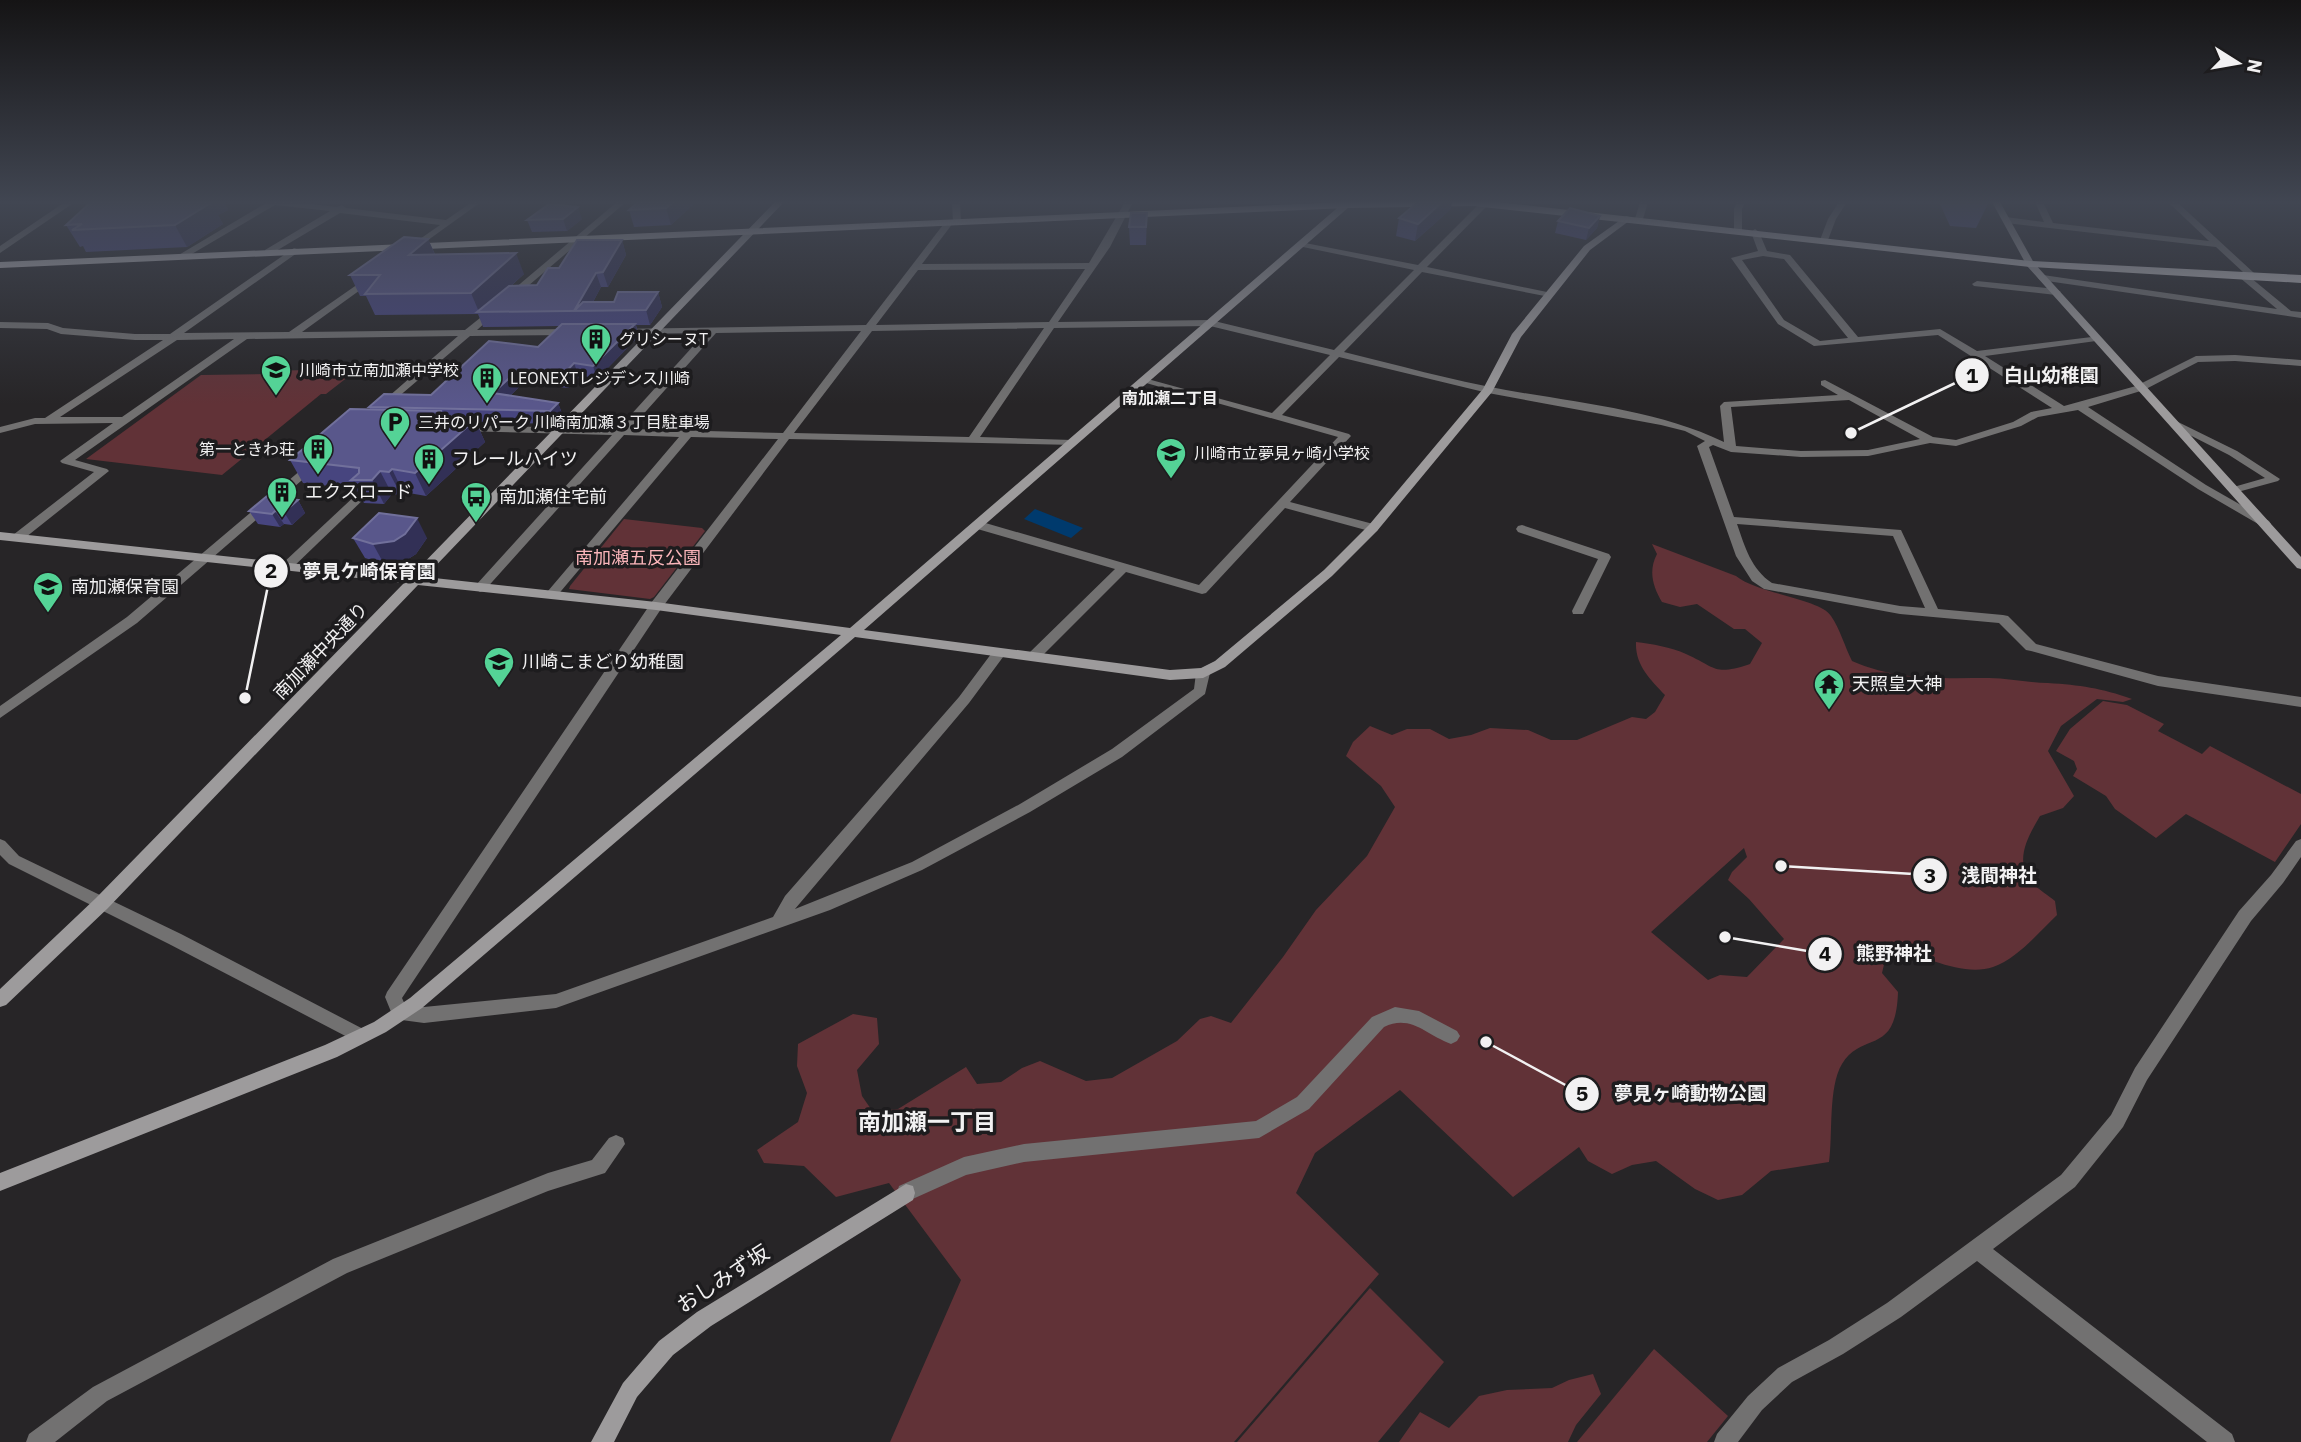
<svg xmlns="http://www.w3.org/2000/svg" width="2301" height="1442" font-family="'IBM Plex Sans','Noto Sans JP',sans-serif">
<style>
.green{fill:#613237;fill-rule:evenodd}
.water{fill:#003a6d}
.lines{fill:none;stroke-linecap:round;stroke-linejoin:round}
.street{fill:#727171;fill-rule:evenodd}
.secondary{fill:#9d9b9c;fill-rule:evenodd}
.primary{fill:#bfbcbe;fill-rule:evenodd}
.wall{fill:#47457f}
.shaded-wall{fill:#323056}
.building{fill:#59578b;stroke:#71709b;stroke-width:2}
.labels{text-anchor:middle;stroke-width:7;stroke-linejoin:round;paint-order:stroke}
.far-poi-label{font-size:16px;fill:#f2f1f2;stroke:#1d1c1e;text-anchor:start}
.far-neighbourhood-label{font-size:16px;font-weight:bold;fill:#f2f1f2;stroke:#1d1c1e}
.poi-label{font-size:18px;fill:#f2f1f2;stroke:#1d1c1e;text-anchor:start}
.park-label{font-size:18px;fill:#fab5ba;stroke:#1d1c1e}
.street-label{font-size:18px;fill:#f2f1f2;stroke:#1d1c1e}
.near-street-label{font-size:21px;fill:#f2f1f2;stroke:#1d1c1e}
.near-neighbourhood-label{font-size:23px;font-weight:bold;fill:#f2f1f2;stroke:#1d1c1e}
.leader{fill:none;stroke:#f2f1f2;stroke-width:2.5}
.callout-dot{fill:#f2f1f2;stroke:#1d1c1e;stroke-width:2.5}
.mark-label{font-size:21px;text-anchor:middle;font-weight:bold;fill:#111}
.callout-label{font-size:19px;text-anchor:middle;font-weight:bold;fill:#f2f1f2;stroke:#1d1c1e;stroke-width:7;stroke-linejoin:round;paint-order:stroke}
</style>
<rect width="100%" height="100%" fill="#272527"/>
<g class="green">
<polygon points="308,367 353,373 326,394 321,394 222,475 86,459 201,375 267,374 270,371 305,370"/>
<polygon points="624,519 702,528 705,531 654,597 650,599 569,589 570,586"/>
<path d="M 1652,544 L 1736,576 C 1758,594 1821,599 1831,616 C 1840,629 1845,647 1852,661 C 1898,681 1941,678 1989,678 C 2009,678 2028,683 2048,683 C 2080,685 2101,688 2132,699 L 2123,702 L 2097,699 L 2061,726 L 2048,751 L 2074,796 L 2063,808 L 2040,816 C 2029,835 2015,858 2029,879 C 2034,887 2048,895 2055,901 L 2057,915 C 2038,933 2018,958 1993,967 C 1964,977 1924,957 1897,947 L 1886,956 L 1882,973 L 1898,992 C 1896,1057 1863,1030 1842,1064 C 1828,1087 1833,1135 1829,1162 L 1771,1171 L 1742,1195 L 1718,1200 L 1695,1189 L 1656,1161 L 1632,1165 L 1612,1174 L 1588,1161 L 1579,1147 L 1513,1197 L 1400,1090 L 1315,1153 L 1296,1193 L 1379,1274 L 1234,1442 L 890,1442 L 961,1280 L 889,1183 L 836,1197 L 804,1166 L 764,1163 L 757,1150 L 798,1122 L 807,1093 L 797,1066 L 798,1044 L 853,1014 L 877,1018 L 879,1044 L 857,1070 L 862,1096 L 873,1112 L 898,1109 L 966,1067 L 977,1084 L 1001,1082 L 1022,1068 L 1040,1061 L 1086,1081 L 1112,1078 L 1177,1041 L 1200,1019 L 1211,1016 L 1231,1023 L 1283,957 L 1316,910 L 1367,856 L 1395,807 L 1381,786 L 1346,756 L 1353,742 L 1370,726 L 1392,735 L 1407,729 L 1430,729 L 1449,739 L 1471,735 L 1490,728 L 1528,730 L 1551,740 L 1577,740 L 1632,717 L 1646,719 L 1655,712 L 1665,695 C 1650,679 1635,665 1636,642 C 1652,644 1671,647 1686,654 C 1717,668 1714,676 1750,664 L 1762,643 L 1745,629 L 1734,629 L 1697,604 L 1680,607 L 1662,602 C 1653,587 1648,571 1657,554 ZM 1744,848 L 1747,857 L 1732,872 L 1728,880 L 1749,899 L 1784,939 L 1747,977 L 1720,975 L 1708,980 L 1651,932 Z"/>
<polygon points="2103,701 2127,705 2164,724 2158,731 2202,754 2210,746 2301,794 2301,824 2275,862 2186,814 2156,838 2115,809 2106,796 2073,776 2077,769 2074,761 2056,751 2070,729"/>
<polygon points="1370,1288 1444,1362 1378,1442 1237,1442"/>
<polygon points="1654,1349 1728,1416 1707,1442 1577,1442"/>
<polygon points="1593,1374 1601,1394 1576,1425 1568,1442 1399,1442 1420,1412 1449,1428 1479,1396 1507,1390 1552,1388 1569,1380"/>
</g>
<polygon class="water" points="1035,509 1083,528 1071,538 1024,519"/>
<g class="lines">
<g class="street">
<polygon points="65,202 75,202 0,253 0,246"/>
<polygon points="268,202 294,202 337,207 342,205 346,208 446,220 472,202 481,202 410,253 407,252 407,248 440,225 340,213 271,254 265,254 265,250 330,211 275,205 185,258 177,256"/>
<polygon points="617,202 626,202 514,298 508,298 508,294"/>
<path d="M 952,202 L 960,202 L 961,222 L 957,225 L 953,223 L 922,264 L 1089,263 L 1125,202 L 1133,202 L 1110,247 L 1058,322 L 1210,320 L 1334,350 L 1414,270 L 1303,247 L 1299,244 L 1300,242 L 1418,265 L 1481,202 L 1487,202 L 1487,206 L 1427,267 L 1547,292 L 1550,293 L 1550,297 L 1422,272 L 1344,352 C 1397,365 1451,380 1506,390 C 1579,403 1657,410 1724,442 L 1720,406 L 1724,402 L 1838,395 L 1821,385 L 1821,381 L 1825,380 L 1933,437 L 1956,440 L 2013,422 L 2031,412 L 2052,408 L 1938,335 L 1814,346 L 1778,324 L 1731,258 L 1758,251 L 1751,232 L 1755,229 L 1759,232 L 1767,251 L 1790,255 L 1858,337 L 1940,329 L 1977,351 L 2100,336 L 2100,340 L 2096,341 L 1985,356 L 2064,406 L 2136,386 L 2196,356 L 2235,355 L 2301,360 L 2301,366 L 2235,361 L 2198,362 L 2144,390 L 2088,407 L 2206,485 L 2269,521 L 2271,524 L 2265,528 L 2198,489 L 2078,410 L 2038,417 L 2021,426 L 1956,446 L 1930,443 L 1868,456 L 1801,457 L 1731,452 L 1713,445 L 1709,447 L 1734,517 L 1901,530 L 1938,609 L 2003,615 L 2008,616 L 2036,644 L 2158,676 L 2301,697 L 2301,707 L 2158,686 L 2031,651 L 2026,650 L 1999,623 L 1900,614 L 1764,589 L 1752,581 L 1736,556 L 1697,446 L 1705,441 L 1685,431 L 1661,425 L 1488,393 L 1339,357 L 1282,415 L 1349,434 L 1351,436 L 1290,502 L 1377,525 L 1379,528 L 1377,531 L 1373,532 L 1285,508 L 1206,593 L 1202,594 L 1126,572 L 1038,660 L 1028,660 L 1026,657 L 1028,654 L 1115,569 L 974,528 L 974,522 L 982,522 L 1199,585 L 1338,437 L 1139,381 L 1144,378 L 1272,413 L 1330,355 L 1210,326 L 1054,328 L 980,437 L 1072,440 L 1076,441 L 1076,445 L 789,439 L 661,609 L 402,998 L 406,1007 L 424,1007 L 556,994 L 773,917 L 785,896 L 959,697 L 994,650 L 1004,650 L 1006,653 L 969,703 L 795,909 L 912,862 L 1020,804 L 1112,749 L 1194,689 L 1196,673 L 1203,668 L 1210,673 L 1205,694 L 1122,757 L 1030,812 L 922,870 L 830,910 L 556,1008 L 424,1023 L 394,1019 L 385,997 L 387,992 L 651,603 L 778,439 L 691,437 L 556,597 L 548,597 L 546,594 L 548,591 L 679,437 L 624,435 L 484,591 L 480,592 L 474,588 L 476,585 L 612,435 L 460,431 L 455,428 L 460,425 L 618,429 L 705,333 L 618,334 L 613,331 L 615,329 L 866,325 L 946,221 L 953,222 ZM 1763,256 L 1784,259 L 1848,338 L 1820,341 L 1784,320 L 1742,260 ZM 1085,269 L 1049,322 L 876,325 L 918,270 ZM 1044,328 L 969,437 L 794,433 L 872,331 ZM 861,331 L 783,433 L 630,429 L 716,333 ZM 1849,400 L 1920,439 L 1868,450 L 1801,451 L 1736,446 L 1731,407 ZM 1737,524 L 1893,536 L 1925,608 L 1900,606 L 1772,583 C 1751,569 1745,547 1737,524 Z"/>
<polygon points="1640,202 1648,202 1643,219 1639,222 1635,219"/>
<polygon points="1737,202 1745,202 1742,209 1742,230 1738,233 1734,230 1734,209"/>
<polygon points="1839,202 1847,202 1836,219 1828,240 1821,242 1820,240 1828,219"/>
<polygon points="2035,202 2043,202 2053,223 2209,241 2168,202 2177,202 2254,273 2256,275 2251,278 2291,311 2301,312 2301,318 2040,280 2038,278 2043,275 2277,309 2239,277 2239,273 2243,272 2216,247 2006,223 2002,220 2006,217 2044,222"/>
<path d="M 294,248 L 297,249 L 297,253 L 184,333 L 289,332 L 371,275 L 374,276 L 374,280 L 302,332 L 465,330 L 495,306 L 498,307 L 498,311 L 477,330 L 570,329 L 575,332 L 570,335 L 470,336 L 384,409 L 379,406 L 380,404 L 458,336 L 247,339 L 75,460 L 107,469 L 109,471 L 21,541 L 13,541 L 11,538 L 13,535 L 94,472 L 62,463 L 60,461 L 113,423 L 35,424 L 0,433 L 0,427 L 35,418 L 45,418 L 163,340 L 135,340 L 61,334 L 47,329 L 0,328 L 0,322 L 48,323 L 63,328 L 135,334 L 170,334 ZM 234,339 L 122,417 L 60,417 L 177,340 Z"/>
<polygon points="1977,281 2056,289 2061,292 2056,295 1974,286 1972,284"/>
<polygon points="2174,420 2237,451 2280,479 2278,481 2234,493 2230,492 2230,488 2265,478 2229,455 2170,425 2169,423"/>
<polygon points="312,463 318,466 316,468 137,623 0,718 0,706 127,617 308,464"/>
<polygon points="363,491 369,494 367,496 290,570 282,570 280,567 282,564 359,492"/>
<polygon points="1522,525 1609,554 1611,557 1583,614 1573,614 1572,611 1598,559 1518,532 1516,529 1518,526"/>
<polygon points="0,839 5,841 19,856 181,934 367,1031 370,1036 367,1041 361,1044 355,1041 169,944 9,864 0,855"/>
<polygon points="2301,839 2301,857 2283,883 2251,921 2147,1080 2123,1127 2075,1187 1993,1249 2232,1434 2235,1442 2207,1442 1977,1261 1901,1317 1843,1354 1792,1382 1762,1410 1738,1442 1714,1442 1717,1434 1748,1396 1778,1368 1829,1340 1887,1303 2061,1175 2111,1115 2135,1068 2239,911 2271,875 2296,841"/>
<path d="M 1395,1007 L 1419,1011 L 1457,1031 L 1460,1036 L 1457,1041 L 1451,1044 C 1426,1035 1411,1014 1384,1027 L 1309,1109 L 1259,1138 L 1024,1162 L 966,1175 L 906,1202 L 899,1200 L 897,1193 L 899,1186 L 964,1157 L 1024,1144 L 1256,1121 L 1297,1097 L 1372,1017 Z"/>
<polygon points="616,1135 623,1138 625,1144 605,1173 548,1191 347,1273 107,1401 55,1442 26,1442 29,1434 93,1387 333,1259 548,1173 592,1160 609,1138"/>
</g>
<g class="secondary">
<polygon points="775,202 784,202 425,577 656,602 850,628 1343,203 1349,203 1349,207 864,630 1170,670 1201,668 1215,661 1324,570 1369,525 1483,389 1512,334 1584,246 1626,216 1633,218 1590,250 1521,337 1492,392 1377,531 1332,576 1225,667 1203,678 1170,680 855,637 422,1008 386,1032 337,1057 0,1191 0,1173 325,1045 374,1022 410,998 841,635 656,610 418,585 108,908 6,1005 0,1007 0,989 96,898 404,583 0,540 0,532 411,576"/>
<polygon points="1992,202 2000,202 2034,263 2301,557 2301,569 2297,568 2027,266"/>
<polygon points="906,1184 913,1186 915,1193 913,1200 711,1326 673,1355 637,1397 614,1442 591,1442 623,1383 659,1341 697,1312"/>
</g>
<polygon class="primary" points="1344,202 1496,202 2030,261 2301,275 2301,283 2030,267 1474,206 1346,208 0,268 0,262"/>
</g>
<g class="wall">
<polygon points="91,202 224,202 228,210 218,215 223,224 187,247 86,252 83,246 80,247 66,225"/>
<polygon points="638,202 696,202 671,225 634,227 629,210"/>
<polygon points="1939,202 1989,202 1976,228 1950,226"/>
<polygon points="1451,209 1415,241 1396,236 1399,218"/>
<polygon points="1147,213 1146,245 1130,245 1129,227"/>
<polygon points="1600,216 1597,228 1586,240 1555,233 1558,221"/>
<polygon points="582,219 567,231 532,232 527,220"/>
<polygon points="428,239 435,254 524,274 511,286 537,285 559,268 622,240 626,255 608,287 601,287 593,302 614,302 658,292 662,307 650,325 636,325 639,336 597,379 579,377 568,388 523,383 510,396 558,403 563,416 555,424 476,422 485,442 426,496 403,492 401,495 392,494 384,504 364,503 356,489 303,483 290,460 370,409 369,407 431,395 538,347 560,326 483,327 478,314 375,315 366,296 360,296 350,275"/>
<polygon points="298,500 305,513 292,525 284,524 280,527 258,524 249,511"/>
<polygon points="353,538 427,538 416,554 405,561 384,564 365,558"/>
</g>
<g class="shaded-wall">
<polygon points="197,202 224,202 228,210 218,215 223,224 187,247 175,225"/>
<polygon points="673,202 696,202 671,225 666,208"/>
<polygon points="1442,202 1452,202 1451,209 1415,241 1418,224"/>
<polygon points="578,207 582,219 567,231 563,219"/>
<polygon points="1600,216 1597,228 1586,240 1589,228"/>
<polygon points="428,239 437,260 409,255"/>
<polygon points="622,240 626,255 608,287 603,272"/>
<polygon points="516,253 524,274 481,312 479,312 471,293"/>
<polygon points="596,273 601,287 588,311 574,311"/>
<polygon points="658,292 662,307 650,325 646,310"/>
<polygon points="635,324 639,336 597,379 593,366"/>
<polygon points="574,363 579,377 568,388 563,375"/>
<polygon points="518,370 523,383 498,407 493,393"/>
<polygon points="558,403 563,416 555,424 550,411"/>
<polygon points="475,420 485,442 426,496 415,473"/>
<polygon points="392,469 403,492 401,495 389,472"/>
<polygon points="380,471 392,494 384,504 372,480"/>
<polygon points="298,500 305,513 292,525 284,512"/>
<polygon points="275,511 284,524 280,527 272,514"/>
<polygon points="417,518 427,538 416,554 405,561 384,564 373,544"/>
</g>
<g class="building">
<polygon points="91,202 212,202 175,225 72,230 82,224 66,225"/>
<polygon points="638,202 673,202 666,208 629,210"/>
<polygon points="1418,202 1442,202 1418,224 1399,218"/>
<polygon points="549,204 578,207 563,219 527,220"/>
<polygon points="1570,208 1600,216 1589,228 1558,221"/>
<polygon points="1131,213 1147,213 1146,227 1129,227"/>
<polygon points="404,237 428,239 409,255 516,253 471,293 365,294 380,275 350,275"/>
<polygon points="577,240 622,240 603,272 596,273 574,311 583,302 614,302 618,292 658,292 646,310 477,312 509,286 537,285 548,268 559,268"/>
<polygon points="562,324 635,324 593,366 574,363 563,375 518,370 493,393 558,403 550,411 369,407 384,394 431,395 489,341 538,347"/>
<polygon points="350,409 441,411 440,415 475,420 415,473 392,469 389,472 380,471 372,480 351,480 359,473 359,468 290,460"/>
<polygon points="267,496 298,500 284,512 275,511 272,514 249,511"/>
<polygon points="379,513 417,518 405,534 394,541 373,544 353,538"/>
</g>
<linearGradient id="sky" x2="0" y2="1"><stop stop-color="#151415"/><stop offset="0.5" stop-color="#414652"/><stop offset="1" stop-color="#414652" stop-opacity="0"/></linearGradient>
<rect width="2301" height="404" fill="url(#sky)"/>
<defs>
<g id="building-pin" transform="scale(1.575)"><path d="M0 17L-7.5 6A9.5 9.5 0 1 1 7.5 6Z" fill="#54d396" stroke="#1d1c1e"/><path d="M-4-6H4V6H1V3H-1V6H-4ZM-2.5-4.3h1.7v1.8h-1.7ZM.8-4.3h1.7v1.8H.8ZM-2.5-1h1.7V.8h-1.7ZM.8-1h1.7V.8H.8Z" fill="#111"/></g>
<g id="school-pin" transform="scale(1.575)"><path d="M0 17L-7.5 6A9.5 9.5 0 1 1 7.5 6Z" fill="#54d396" stroke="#1d1c1e"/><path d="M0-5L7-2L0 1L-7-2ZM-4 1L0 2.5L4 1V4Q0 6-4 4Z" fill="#111"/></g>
<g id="parking-pin" transform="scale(1.575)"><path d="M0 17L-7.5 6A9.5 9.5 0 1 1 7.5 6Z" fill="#54d396" stroke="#1d1c1e"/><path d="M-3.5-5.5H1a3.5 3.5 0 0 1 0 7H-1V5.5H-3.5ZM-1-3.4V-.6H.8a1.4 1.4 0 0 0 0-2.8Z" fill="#111"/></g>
<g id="bus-pin" transform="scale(1.575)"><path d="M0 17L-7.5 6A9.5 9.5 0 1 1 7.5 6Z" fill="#54d396" stroke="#1d1c1e"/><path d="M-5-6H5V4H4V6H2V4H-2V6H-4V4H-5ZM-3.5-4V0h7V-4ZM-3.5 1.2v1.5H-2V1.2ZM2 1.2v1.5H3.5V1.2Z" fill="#111"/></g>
<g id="temple-pin" transform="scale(1.575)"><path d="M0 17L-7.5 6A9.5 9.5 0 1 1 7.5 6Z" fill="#54d396" stroke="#1d1c1e"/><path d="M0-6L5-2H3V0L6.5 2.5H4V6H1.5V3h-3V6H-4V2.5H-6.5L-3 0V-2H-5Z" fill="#111"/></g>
</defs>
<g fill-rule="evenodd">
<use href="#building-pin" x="596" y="339"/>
<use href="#school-pin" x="276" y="370"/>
<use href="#building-pin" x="487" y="378"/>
<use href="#parking-pin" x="395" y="422"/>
<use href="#building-pin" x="318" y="449"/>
<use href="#school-pin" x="1171" y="453"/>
<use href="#building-pin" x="429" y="459"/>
<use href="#building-pin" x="282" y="492"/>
<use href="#bus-pin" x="476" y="497"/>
<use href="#school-pin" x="48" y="587"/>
<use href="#school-pin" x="499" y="662"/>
<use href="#temple-pin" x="1829" y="684"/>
</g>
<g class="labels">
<g class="far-poi-label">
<text x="619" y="345">グリシーヌT</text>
<text x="299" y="376">川崎市立南加瀬中学校</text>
<text x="510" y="384">LEONEXTレジデンス川崎</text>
<text x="418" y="428">三井のリパーク 川崎南加瀬３丁目駐車場</text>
<text x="295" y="455" text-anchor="end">第一ときわ荘</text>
<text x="1194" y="459">川崎市立夢見ヶ崎小学校</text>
</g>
<g class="far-neighbourhood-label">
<text x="1170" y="404">南加瀬二丁目</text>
</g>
<g class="poi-label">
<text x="452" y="465">フレールハイツ</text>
<text x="305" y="498">エクスロード</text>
<text x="499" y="503">南加瀬住宅前</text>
<text x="71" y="593">南加瀬保育園</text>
<text x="522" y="668">川崎こまどり幼稚園</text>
<text x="1852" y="690">天照皇大神</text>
</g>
<g class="park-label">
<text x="638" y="564">南加瀬五反公園</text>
</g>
<g class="street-label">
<text transform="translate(321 651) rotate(-46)" y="6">南加瀬中央通り</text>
</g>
<g class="near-street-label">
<text transform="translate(723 1279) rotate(-33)" y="7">おしみず坂</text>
</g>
<g class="near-neighbourhood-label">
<text x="927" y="1130">南加瀬一丁目</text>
</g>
</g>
<path class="leader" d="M1851 433L1972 375M245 698L271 571M1781 866L1930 875M1725 937L1825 954M1486 1042L1582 1094"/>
<g class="callout-dot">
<circle cx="1851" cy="433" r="7"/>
<circle cx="245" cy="698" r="7"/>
<circle cx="1781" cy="866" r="7"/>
<circle cx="1725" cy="937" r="7"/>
<circle cx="1486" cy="1042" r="7"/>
<circle cx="1972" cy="375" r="18"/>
<circle cx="271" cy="571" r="18"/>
<circle cx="1930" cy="875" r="18"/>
<circle cx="1825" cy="954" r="18"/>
<circle cx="1582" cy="1094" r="18"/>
</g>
<g class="mark-label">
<text x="1972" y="383">1</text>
<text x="271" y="578">2</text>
<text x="1930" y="883">3</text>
<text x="1825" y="961">4</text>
<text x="1582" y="1101">5</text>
</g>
<g class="callout-label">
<text x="2051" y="382">白山幼稚園</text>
<text x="369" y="578">夢見ケ崎保育園</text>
<text x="1999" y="882">浅間神社</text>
<text x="1894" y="960">熊野神社</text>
<text x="1690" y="1100">夢見ヶ崎動物公園</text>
</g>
<g transform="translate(2238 63) rotate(101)" stroke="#1d1c1e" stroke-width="5" paint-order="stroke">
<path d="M0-5L12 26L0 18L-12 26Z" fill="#f2f1f2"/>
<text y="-10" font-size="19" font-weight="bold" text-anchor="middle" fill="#f2f1f2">N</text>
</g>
</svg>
